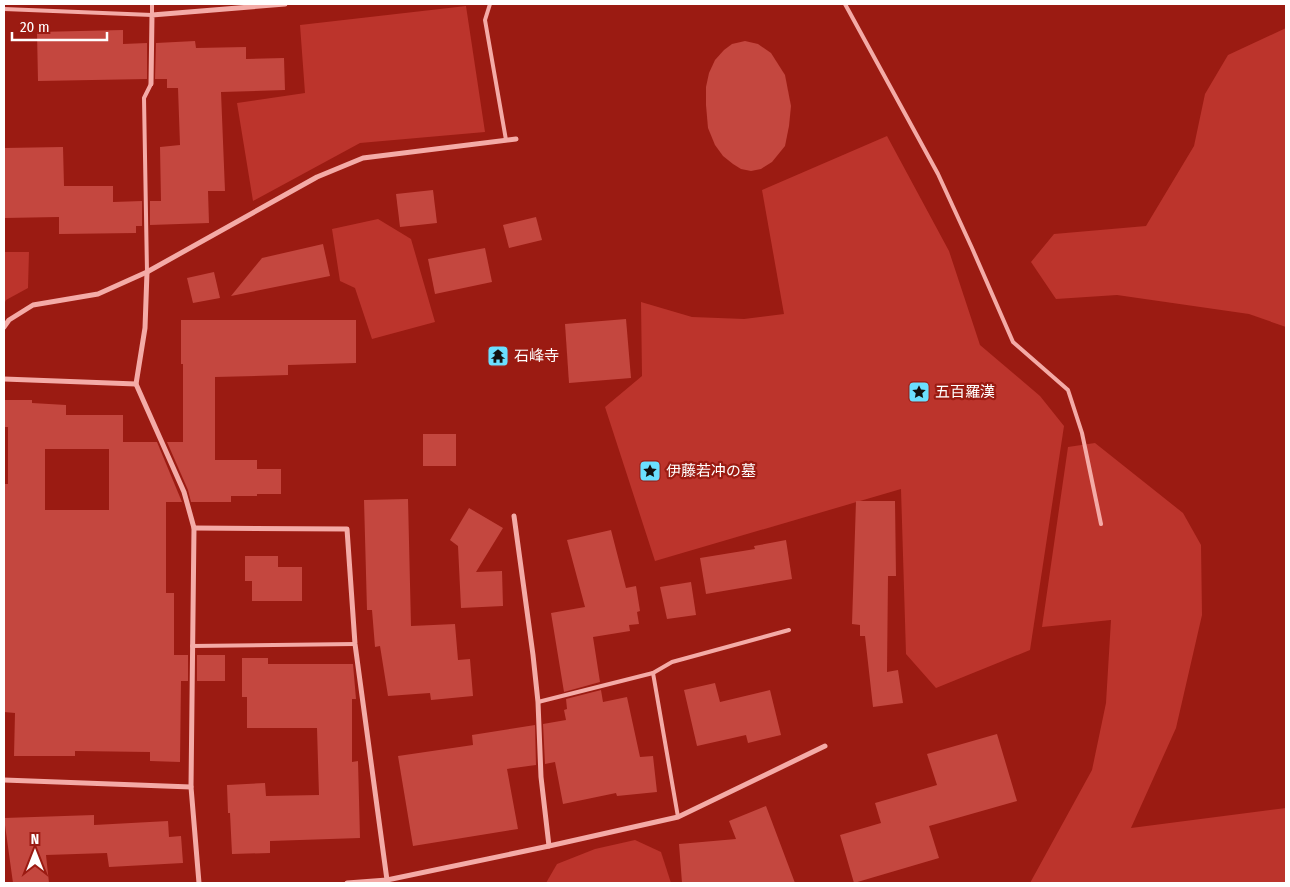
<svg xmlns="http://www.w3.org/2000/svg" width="1290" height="887" font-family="'Fira Sans Condensed','Noto Sans JP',sans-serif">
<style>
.green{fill:#bc342c}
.building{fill:#c4473f;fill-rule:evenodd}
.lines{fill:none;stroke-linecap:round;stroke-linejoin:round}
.lane{stroke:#f4aba7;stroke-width:4}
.street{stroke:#f4aba7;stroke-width:5}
.labels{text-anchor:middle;stroke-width:4.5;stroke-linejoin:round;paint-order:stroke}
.poi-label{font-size:15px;fill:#fff;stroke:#9b1b12;text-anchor:start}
</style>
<rect width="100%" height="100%" fill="#9b1b12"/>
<g class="green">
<polygon points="466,6 485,132 360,143 253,201 237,103 305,93 300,25"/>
<polygon points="1286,28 1286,327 1249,314 1117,295 1056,299 1031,262 1054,234 1146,226 1194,146 1205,94 1228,55"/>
<polygon points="887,136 949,251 980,345 1040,396 1064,426 1030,650 936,688 906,654 901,489 655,561 605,407 642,376 641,302 692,317 744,319 784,314 762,190"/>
<polygon points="378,219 411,239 435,322 372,339 355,288 340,281 332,229"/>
<polygon points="4,252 29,252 28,288 6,300 4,304"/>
<polygon points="1095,443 1183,513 1201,545 1202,615 1176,728 1131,828 1286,808 1286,883 1030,883 1092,770 1106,703 1111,620 1042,627 1068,447"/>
<polygon points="635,840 661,852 671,883 546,883 557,864 595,849"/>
</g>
<g class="building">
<polygon points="123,30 123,44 147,43 147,79 38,81 37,32"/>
<polygon points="195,41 196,48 246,47 246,59 284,58 285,90 221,92 225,191 208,191 209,223 150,225 150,201 161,201 160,147 180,145 178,88 167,88 167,79 155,79 156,43"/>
<polygon points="745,41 758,44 771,53 785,75 791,106 789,126 785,146 772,162 761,169 751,171 741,169 733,164 723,156 715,145 708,128 706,105 706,87 709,73 715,60 724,50 732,44"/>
<polygon points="63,147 64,186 113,186 113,202 142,201 142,226 136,226 136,233 59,234 59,217 4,218 4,148"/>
<polygon points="433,190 437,223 400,227 396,194"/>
<polygon points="536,217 542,240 509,248 503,225"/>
<polygon points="323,244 330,276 231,296 262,258"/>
<polygon points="485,248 492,282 435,294 428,259"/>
<polygon points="214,272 220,298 193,303 187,278"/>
<polygon points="626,319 631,378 569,383 565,324"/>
<polygon points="181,320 356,320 356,363 288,365 288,375 215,377 215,460 257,460 257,469 281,469 281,494 257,494 257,496 231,496 231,502 191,502 188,490 167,442 183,442 183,364 181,364"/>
<path d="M 5,400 L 32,400 L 32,403 L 66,405 L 66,415 L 123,415 L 123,442 L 157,442 L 182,502 L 166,502 L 166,593 L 174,593 L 174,655 L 188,655 L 188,681 L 181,681 L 180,762 L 150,761 L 150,752 L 75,751 L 75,756 L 14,756 L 15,713 L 4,712 L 4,484 L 8,484 L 8,427 L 5,427 ZM 45,449 L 109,449 L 109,510 L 45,510 Z"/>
<rect x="423" y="434" width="33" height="32"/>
<polygon points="408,499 411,626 455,624 458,660 470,659 473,696 431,700 430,693 388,696 380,646 375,647 372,610 367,610 364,500"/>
<polygon points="856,501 895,501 896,576 888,576 887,672 898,670 903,703 873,707 865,636 860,636 860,625 852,624"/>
<polygon points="469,508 503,528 476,572 502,571 503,606 461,608 458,546 450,540"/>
<polygon points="611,530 626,588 636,586 640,611 637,612 639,624 629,625 630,631 593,637 600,682 564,692 551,613 585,607 567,540"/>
<polygon points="786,540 792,579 706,594 700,558 755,549 754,546"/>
<polygon points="245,556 278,556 278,567 302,567 302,601 252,601 252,581 245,581"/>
<polygon points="691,582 696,615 667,619 660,587"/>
<rect x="197" y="655" width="28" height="26"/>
<polygon points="242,658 268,658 268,664 353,664 356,699 352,699 352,762 358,761 360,838 270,841 270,853 232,854 230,813 228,813 227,785 265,783 266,796 319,795 317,728 247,728 247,697 242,697"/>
<polygon points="715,683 720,702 770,690 781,735 748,743 746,735 697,746 684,690"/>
<polygon points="601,690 603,702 627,697 640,757 653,756 657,792 617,796 616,793 563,804 555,762 545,764 543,724 566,720 564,710 567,709 566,699"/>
<polygon points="535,725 536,765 507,769 518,829 413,846 398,756 473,745 472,735"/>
<polygon points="997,734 1017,801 929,826 939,858 854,883 840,835 881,823 875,803 937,785 927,754"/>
<polygon points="766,806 795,883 682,883 679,844 736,839 729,821"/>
<polygon points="94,815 94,825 168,821 169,837 181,836 183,863 109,867 107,853 46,855 49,883 13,883 4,818"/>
</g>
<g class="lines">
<g class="lane">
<polyline points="490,4 485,20 506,140"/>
<polyline points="845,4 938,174 972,248 1013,342 1068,390 1082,433 1101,524"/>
<polyline points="4,9 152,15 152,4"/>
<polyline points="147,272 144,98 151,84"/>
<polyline points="192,646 355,644"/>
<polyline points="653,673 678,817"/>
<polyline points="538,702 653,673 672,662 789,630"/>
</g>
<g class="street">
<polyline points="151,84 152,15 285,4"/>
<polyline points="147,272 145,328 136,384 184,492 194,528 191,787 199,883"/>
<polyline points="4,327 9,320 33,305 98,294 147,272 317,177 363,158 516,139"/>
<polyline points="4,379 136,384"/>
<polyline points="514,516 533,655 538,702 541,777 549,846"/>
<polyline points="194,528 347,529 355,644 387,880"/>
<polyline points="4,780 191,787"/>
<polyline points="347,883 387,880 549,846 678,817 825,746"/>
</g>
</g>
<defs>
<g id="temple-square" transform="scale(1.125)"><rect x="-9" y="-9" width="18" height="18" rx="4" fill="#6adfff" stroke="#9b1b12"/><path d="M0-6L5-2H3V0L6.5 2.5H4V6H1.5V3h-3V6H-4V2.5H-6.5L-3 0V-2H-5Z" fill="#111"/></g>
<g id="sight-square" transform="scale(1.125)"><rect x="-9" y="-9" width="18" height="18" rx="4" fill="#6adfff" stroke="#9b1b12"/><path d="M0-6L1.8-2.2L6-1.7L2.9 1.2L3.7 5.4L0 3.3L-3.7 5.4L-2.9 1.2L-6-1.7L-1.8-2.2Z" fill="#111"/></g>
</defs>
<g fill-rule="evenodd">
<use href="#temple-square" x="498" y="356"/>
<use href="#sight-square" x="919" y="392"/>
<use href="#sight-square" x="650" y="471"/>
</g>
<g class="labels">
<g class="poi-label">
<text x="514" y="361">石峰寺</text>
<text x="935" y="397">五百羅漢</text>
<text x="666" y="476">伊藤若冲の墓</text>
</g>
</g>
<rect width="1290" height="887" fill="none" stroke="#ffffff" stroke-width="10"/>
<g transform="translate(35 852)" stroke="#9b1b12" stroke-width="4" paint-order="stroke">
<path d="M0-4L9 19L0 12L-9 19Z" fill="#ffffff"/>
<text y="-8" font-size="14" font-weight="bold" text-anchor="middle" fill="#ffffff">N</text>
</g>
<path d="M12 32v8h95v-8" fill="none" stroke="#ffffff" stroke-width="2.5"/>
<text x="20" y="32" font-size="15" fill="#ffffff" stroke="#9b1b12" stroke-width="4" paint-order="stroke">20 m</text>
</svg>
